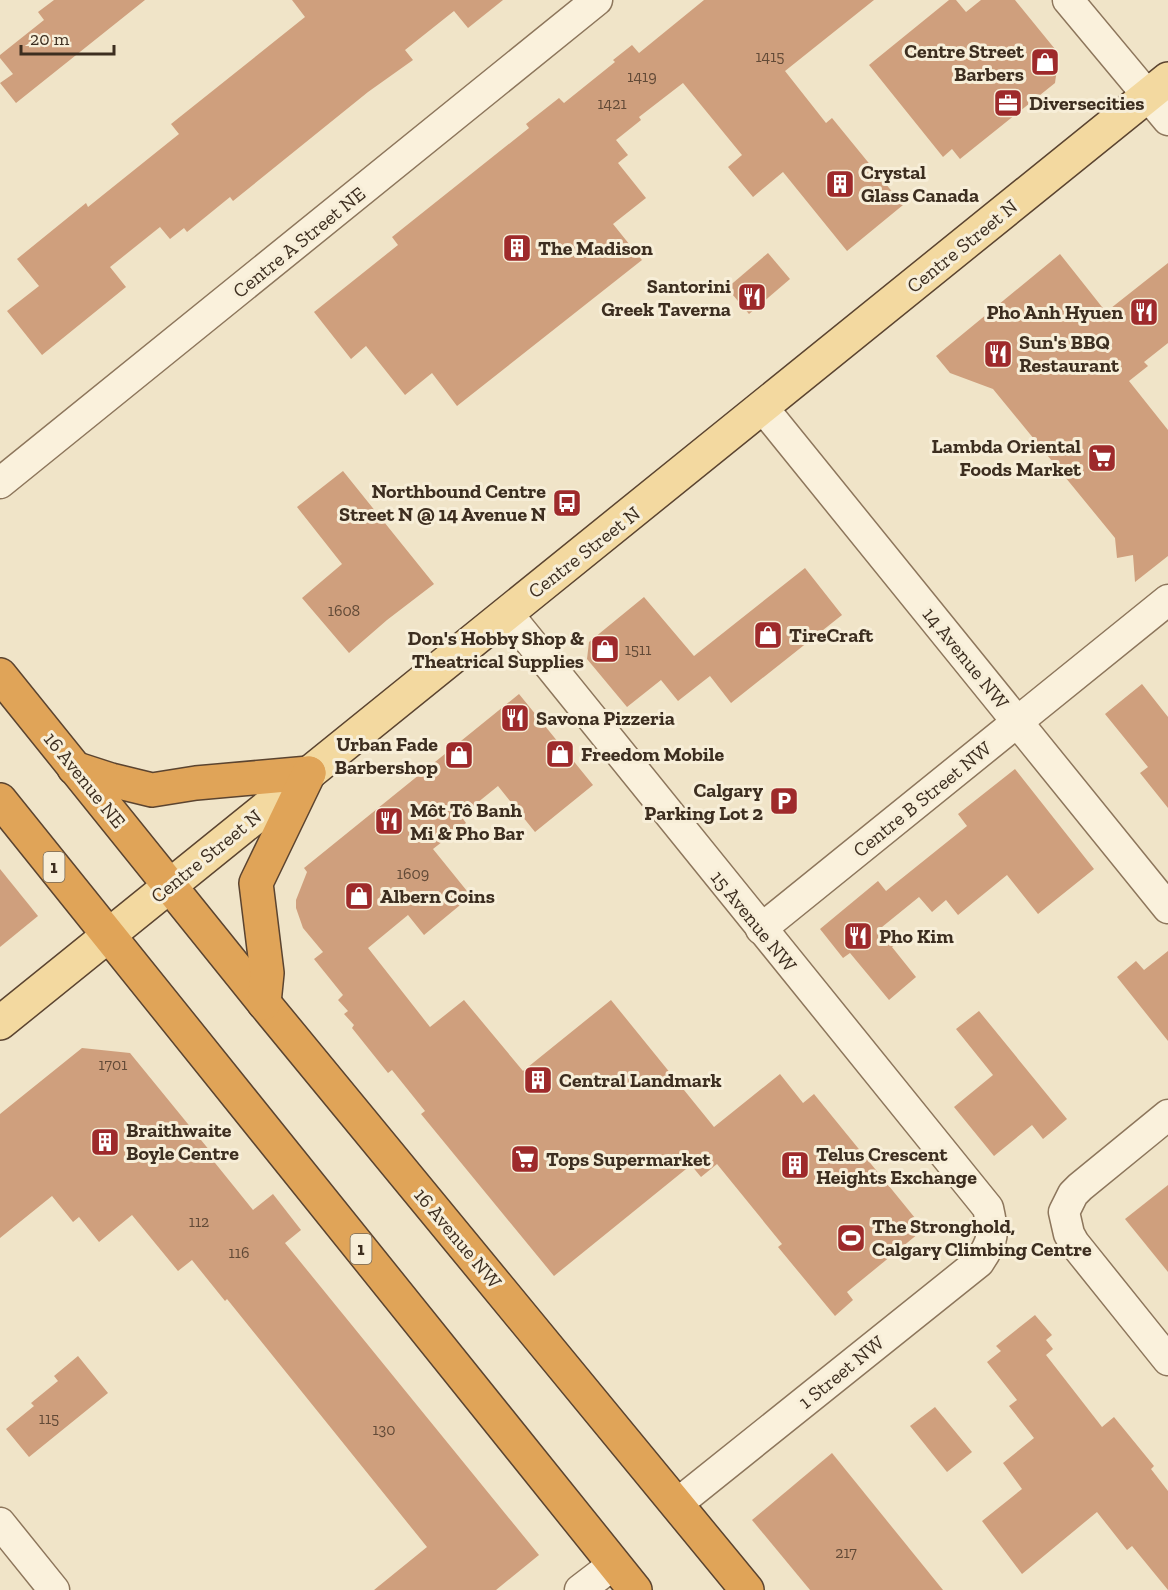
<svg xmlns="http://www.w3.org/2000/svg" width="1168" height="1590" font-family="'Zilla Slab',serif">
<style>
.building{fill:#cf9f7d}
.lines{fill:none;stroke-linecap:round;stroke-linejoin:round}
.minor-casing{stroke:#8d765c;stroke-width:33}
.major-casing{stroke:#5b4430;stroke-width:36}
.highway-casing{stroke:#5b4430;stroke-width:36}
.minor{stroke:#faf1dc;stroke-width:30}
.major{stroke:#f3d9a0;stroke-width:33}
.highway{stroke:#e0a458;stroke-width:33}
.labels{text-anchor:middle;stroke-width:6;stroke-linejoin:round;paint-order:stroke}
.number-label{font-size:16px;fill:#624a37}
.shield{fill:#f7eed8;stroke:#756857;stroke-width:1.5}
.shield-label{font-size:18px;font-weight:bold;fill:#3d2e20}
.poi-label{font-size:20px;font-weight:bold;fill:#3d2e20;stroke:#f7eed8;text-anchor:start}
.street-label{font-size:20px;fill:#3d2e20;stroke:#f7eed8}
</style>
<rect width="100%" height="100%" fill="#f0e4c8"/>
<g class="building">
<polygon points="54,0 145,0 16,103 0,83 13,74 0,58 0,55 44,20 38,12"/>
<polygon points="292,0 503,0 468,28 454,11 405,50 413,60 368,92 233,201 230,197 187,232 184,228 170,239 160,227 110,267 126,287 42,355 7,311 39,286 17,259 86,203 88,207 179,134 171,124 305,17"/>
<polygon points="704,0 874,0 785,71 826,123 832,118 903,205 847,251 783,172 753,197 728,167 742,155 683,83 639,117 641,120 616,140 628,155 618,163 646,198 613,224 642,260 457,406 432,373 405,395 366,346 351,359 314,312 398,245 392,237 529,128 526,124 559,98 564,103 615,62 613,60 632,45 639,53"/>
<polygon points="949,0 956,0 966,12 981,0 1015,0 1059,54 1055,83 960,159 952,149 943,157 869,65"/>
<polygon points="768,253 790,279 749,314 727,288"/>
<polygon points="1060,254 1106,312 1168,263 1168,343 1144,362 1148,366 1129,381 1168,430 1168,556 1135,582 1133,555 1117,558 1115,538 993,389 950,373 936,356"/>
<polygon points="343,471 434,584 387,620 349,653 302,598 342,564 297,507"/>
<polygon points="805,568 842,615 731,703 710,676 678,701 661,680 627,707 587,659 589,642 644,597 694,656"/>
<polygon points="1142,684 1168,717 1168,808 1140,773 1148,767 1105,714"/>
<polygon points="519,694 593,785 535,832 498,786 461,816 466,823 433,849 471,896 424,935 408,915 368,948 430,1027 464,1000 523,1071 611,1000 714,1127 780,1074 803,1103 814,1094 924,1229 847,1292 853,1300 835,1316 778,1247 782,1244 717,1164 701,1177 691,1165 554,1276 421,1114 425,1111 392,1070 388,1073 352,1028 354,1025 344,1014 348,1011 338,1000 343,995 314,959 323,952 303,928 296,908 296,900 307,872 304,868"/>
<polygon points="1015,769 1094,869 1038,914 1007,875 958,915 946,900 932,912 919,897 882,927 896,944 892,947 916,977 889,1000 850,953 843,958 820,929 878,881 886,891 967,826 958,814"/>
<polygon points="0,869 38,916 0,947"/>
<polygon points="1168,951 1168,1041 1117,977 1136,961 1144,970"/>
<polygon points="979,1011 1067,1119 1043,1139 1032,1125 994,1156 954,1107 993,1075 956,1029"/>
<polygon points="82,1048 130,1053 210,1151 207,1153 253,1210 273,1194 301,1230 285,1243 539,1555 496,1590 374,1590 427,1547 227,1299 225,1301 192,1260 178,1271 132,1215 99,1242 79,1217 73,1222 52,1196 0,1238 0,1114"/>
<polygon points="1168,1185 1168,1272 1125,1219"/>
<polygon points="1035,1315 1052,1335 1046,1340 1053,1349 1046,1355 1102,1427 1114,1417 1154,1466 1151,1469 1168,1491 1168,1590 1132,1546 1127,1550 1097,1512 1022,1574 982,1521 1022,1489 1003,1463 1034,1438 1009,1406 1017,1400 987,1362 1001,1351 996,1346"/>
<polygon points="78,1356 108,1393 29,1457 6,1429 34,1406 31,1403 58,1381 54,1376"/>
<polygon points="935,1407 972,1452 947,1472 910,1426"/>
<polygon points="832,1453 943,1590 810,1590 752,1520"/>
</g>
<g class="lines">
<g class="minor-casing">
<g id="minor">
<polyline points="1068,0 1168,120"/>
<polyline points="763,408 1168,908"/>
<polyline points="0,483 597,0"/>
<path d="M 507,613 L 988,1208 C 994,1234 994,1240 979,1262 L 677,1504"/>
<polyline points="761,929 1168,600"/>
<polyline points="1168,1115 1080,1187 1073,1194 1064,1212 1069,1234 1074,1243 1168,1360"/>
<polyline points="0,1523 54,1590"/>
<polyline points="580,1590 614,1564"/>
</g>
</g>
<g class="major-casing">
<polyline id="major" points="0,1023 1168,79"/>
</g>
<g class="highway-casing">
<g id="highway">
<polyline points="0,675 264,1003 747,1590"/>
<polyline points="74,768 111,780 152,790 196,783 309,773"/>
<polyline points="0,800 635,1590"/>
<polyline points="264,1003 267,973 256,883 309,773"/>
</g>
</g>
<use href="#minor" class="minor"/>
<use href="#major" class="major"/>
<use href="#highway" class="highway"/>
</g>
<defs>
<g id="shop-square" transform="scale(1.5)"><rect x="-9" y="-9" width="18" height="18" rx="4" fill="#9e2a2b" stroke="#f7eed8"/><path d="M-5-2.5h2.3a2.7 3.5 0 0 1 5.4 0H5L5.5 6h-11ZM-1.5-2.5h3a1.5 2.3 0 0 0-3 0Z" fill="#fff"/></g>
<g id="office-square" transform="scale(1.5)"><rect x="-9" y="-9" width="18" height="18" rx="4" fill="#9e2a2b" stroke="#f7eed8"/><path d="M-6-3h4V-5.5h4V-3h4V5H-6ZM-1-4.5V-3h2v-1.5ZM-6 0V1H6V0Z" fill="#fff"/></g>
<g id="building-square" transform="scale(1.5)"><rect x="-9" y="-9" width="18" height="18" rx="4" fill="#9e2a2b" stroke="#f7eed8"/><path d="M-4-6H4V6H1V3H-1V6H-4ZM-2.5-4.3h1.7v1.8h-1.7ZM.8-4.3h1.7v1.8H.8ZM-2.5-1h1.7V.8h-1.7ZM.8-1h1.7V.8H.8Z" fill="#fff"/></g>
<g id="restaurant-square" transform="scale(1.5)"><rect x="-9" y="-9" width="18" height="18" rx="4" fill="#9e2a2b" stroke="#f7eed8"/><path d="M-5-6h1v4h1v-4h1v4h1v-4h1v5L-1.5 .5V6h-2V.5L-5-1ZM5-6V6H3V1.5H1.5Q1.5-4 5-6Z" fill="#fff"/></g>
<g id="supermarket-square" transform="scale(1.5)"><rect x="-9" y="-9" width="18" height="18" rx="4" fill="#9e2a2b" stroke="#f7eed8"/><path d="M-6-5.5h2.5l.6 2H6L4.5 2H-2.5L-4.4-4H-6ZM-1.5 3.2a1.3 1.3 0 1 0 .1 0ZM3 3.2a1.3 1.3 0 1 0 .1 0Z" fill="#fff"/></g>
<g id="bus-square" transform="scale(1.5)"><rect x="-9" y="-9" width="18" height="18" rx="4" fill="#9e2a2b" stroke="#f7eed8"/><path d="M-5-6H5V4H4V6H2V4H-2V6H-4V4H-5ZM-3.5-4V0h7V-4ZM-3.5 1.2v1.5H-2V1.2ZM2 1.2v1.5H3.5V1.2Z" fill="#fff"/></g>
<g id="parking-square" transform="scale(1.5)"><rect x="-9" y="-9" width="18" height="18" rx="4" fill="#9e2a2b" stroke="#f7eed8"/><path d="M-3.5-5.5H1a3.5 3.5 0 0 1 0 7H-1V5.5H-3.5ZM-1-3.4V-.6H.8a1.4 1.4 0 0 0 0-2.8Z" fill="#fff"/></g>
<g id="stadium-square" transform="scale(1.5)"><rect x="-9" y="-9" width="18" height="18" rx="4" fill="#9e2a2b" stroke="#f7eed8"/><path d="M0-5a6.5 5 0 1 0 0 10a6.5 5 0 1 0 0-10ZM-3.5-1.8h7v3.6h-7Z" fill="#fff"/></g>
</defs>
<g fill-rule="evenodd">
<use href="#shop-square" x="1045" y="62"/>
<use href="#office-square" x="1008" y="103"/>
<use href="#building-square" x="840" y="184"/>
<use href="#building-square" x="517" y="248"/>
<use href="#restaurant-square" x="752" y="297"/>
<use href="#restaurant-square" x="1144" y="312"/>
<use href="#restaurant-square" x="998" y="354"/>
<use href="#supermarket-square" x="1102" y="458"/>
<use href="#bus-square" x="567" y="503"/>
<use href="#shop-square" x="768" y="635"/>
<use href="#shop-square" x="605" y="649"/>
<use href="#restaurant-square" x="515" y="718"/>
<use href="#shop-square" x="560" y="754"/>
<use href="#shop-square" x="459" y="755"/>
<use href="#parking-square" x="784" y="801"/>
<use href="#restaurant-square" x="389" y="821"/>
<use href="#shop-square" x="359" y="896"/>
<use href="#restaurant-square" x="858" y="936"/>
<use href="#building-square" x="538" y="1080"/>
<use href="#building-square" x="105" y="1142"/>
<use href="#supermarket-square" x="525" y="1159"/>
<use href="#building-square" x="795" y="1165"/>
<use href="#stadium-square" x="851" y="1238"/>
</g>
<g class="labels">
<g class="number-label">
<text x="770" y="62">1415</text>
<text x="642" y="82">1419</text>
<text x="612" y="109">1421</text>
<text x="344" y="616">1608</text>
<text x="638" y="655">1511</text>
<text x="413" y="879">1609</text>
<text x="113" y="1070">1701</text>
<text x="199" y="1227">112</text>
<text x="239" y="1258">116</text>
<text x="49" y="1424">115</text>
<text x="384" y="1435">130</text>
<text x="846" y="1558">217</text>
</g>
<g class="shield">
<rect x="43.5" y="852" width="21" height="30" rx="4.5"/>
<rect x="350.5" y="1234" width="21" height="30" rx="4.5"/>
</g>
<g class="shield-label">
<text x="54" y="873">1</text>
<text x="361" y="1255">1</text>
</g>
<g class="poi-label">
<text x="1024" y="58" text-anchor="end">Centre Street<tspan x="1024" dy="23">Barbers</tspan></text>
<text x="1029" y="110">Diversecities</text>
<text x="861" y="179">Crystal<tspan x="861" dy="23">Glass Canada</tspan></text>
<text x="538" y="255">The Madison</text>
<text x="731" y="293" text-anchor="end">Santorini<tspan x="731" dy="23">Greek Taverna</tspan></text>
<text x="1123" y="319" text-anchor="end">Pho Anh Hyuen</text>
<text x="1019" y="349">Sun's BBQ<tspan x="1019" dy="23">Restaurant</tspan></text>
<text x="1081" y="453" text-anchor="end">Lambda Oriental<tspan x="1081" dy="23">Foods Market</tspan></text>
<text x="546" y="498" text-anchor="end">Northbound Centre<tspan x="546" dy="23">Street N @ 14 Avenue N</tspan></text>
<text x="789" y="642">TireCraft</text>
<text x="584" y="645" text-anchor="end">Don's Hobby Shop &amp;<tspan x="584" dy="23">Theatrical Supplies</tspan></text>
<text x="536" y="725">Savona Pizzeria</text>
<text x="438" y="751" text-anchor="end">Urban Fade<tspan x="438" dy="23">Barbershop</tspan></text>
<text x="581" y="761">Freedom Mobile</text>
<text x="763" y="797" text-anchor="end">Calgary<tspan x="763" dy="23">Parking Lot 2</tspan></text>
<text x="410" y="817">Môt Tô Banh<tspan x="410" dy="23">Mi &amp; Pho Bar</tspan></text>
<text x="380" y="903">Albern Coins</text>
<text x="879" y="943">Pho Kim</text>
<text x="559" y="1087">Central Landmark</text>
<text x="126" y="1137">Braithwaite<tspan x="126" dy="23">Boyle Centre</tspan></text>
<text x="816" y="1161">Telus Crescent<tspan x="816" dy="23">Heights Exchange</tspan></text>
<text x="546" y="1166">Tops Supermarket</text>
<text x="872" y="1233">The Stronghold,<tspan x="872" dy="23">Calgary Climbing Centre</tspan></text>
</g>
<g class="street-label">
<text transform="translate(299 242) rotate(-39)" y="7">Centre A Street NE</text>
<text transform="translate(962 246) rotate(-39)" y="7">Centre Street N</text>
<text transform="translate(584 552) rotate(-38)" y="7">Centre Street N</text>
<text transform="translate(966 658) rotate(51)" y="7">14 Avenue NW</text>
<text transform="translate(85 780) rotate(51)" y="7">16 Avenue NE</text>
<text transform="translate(922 799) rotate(-39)" y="7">Centre B Street NW</text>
<text transform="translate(206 856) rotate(-39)" y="7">Centre Street N</text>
<text transform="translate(754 921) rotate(51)" y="7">15 Avenue NW</text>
<text transform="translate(458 1238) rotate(50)" y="7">16 Avenue NW</text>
<text transform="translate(841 1372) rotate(-39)" y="7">1 Street NW</text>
</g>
</g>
<path d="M21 45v9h93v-9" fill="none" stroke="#3d2e20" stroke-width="3"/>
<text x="30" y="45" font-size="18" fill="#3d2e20" stroke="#f7eed8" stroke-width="4.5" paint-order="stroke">20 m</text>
</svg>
